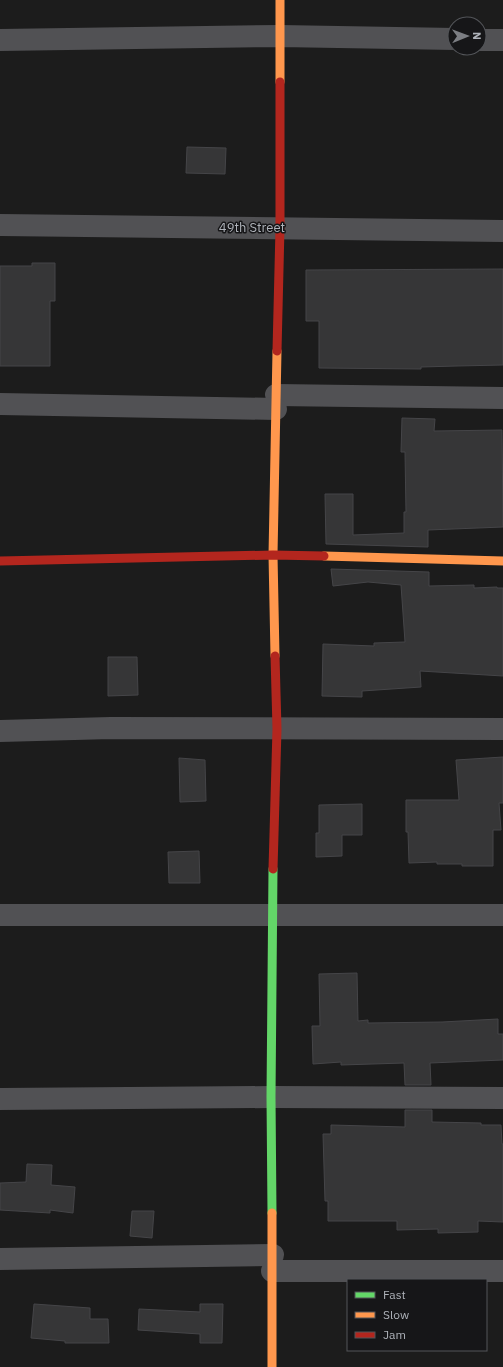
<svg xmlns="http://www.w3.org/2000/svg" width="503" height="1367" font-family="'IBM Plex Sans',sans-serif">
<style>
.building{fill:#363637;stroke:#454548}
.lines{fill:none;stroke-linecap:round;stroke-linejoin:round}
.street{stroke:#515154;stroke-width:22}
.fast{stroke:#63d668;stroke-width:9}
.slow{stroke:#ff974d;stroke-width:9}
.jam{stroke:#b3261e;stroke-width:9}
.labels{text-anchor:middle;stroke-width:3;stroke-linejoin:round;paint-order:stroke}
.street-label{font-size:13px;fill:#afb3ba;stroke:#161618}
</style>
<rect width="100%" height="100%" fill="#1c1c1c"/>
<g class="building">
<polygon points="187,147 226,148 225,174 186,173"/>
<polygon points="32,263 55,263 55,301 50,301 50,366 0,366 0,266 32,266"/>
<polygon points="503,269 503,365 457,366 421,367 421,369 319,368 319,321 306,321 306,270"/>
<polygon points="402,418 435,419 434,431 502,430 503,527 428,530 428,547 326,544 325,494 353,494 353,535 404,533 404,512 406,512 405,452 401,452"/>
<polygon points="331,569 429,572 429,586 474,585 474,588 497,587 497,588 503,588 503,676 420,671 421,687 362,691 362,697 322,696 323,644 374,646 374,643 405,642 401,585 368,582 333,586"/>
<polygon points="108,657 137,657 138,695 108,696"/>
<polygon points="503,757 503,803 499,803 501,830 493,830 493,866 462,866 462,864 437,864 437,862 409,863 408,832 406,832 406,800 459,800 456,760"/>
<polygon points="179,758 205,760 206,801 180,802"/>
<polygon points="362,804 362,835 342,835 342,856 316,857 316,833 319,833 319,805"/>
<polygon points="199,851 200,883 169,883 168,852"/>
<polygon points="357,973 358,1021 368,1020 368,1023 442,1022 498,1019 498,1034 503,1034 503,1060 430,1063 431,1085 405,1085 404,1063 341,1065 341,1062 313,1064 312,1026 320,1026 319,974"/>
<polygon points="405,1110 432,1110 432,1122 481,1123 481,1125 501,1125 502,1144 503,1144 503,1222 478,1221 478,1232 438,1233 438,1229 397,1230 397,1221 328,1221 328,1201 325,1201 323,1134 331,1134 331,1125 405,1127"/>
<polygon points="27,1164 52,1165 51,1185 75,1187 73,1213 50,1210 50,1213 0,1210 0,1183 26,1182"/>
<polygon points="132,1211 154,1211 152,1238 130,1236"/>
<polygon points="34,1304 90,1308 90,1319 108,1319 109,1343 65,1343 65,1341 31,1338"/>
<polygon points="200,1304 223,1304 222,1343 200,1343 200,1334 138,1330 139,1309 200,1312"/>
</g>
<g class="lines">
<g class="street">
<polyline points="0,40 280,36 455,39"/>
<polyline points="479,40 503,40"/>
<polyline points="0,225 503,231"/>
<polyline points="276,395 503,398"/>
<polyline points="0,404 276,409"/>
<polyline points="0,731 111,728 503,729"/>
<polyline points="0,915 503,915"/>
<polyline points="0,1099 271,1097 503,1098"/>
<polyline points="0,1259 273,1255"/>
<polyline points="272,1271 503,1271"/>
</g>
<polyline class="fast" points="272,1213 271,1097 273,869"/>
<g class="slow">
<polyline points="280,0 280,82"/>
<polyline points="324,556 503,561"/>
<polyline points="275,656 273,555 277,351"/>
<polyline points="272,1367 272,1213"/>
</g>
<g class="jam">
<polyline points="277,351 280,228 280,82"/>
<polyline points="0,561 273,555 324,556"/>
<polyline points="273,869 277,729 275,656"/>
</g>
</g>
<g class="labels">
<g class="street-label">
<text x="252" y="232">49th Street</text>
</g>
</g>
<rect x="347" y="1279" width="140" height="72" fill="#161618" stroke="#535559"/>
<rect x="355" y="1292" width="20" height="6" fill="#63d668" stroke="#535559"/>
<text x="383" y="1299" font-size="12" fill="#afb3ba">Fast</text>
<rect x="355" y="1312" width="20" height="6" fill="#ff974d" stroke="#535559"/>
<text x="383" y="1319" font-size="12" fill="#afb3ba">Slow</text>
<rect x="355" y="1332" width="20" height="6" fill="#b3261e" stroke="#535559"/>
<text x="383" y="1339" font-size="12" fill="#afb3ba">Jam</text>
<g transform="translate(467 36) rotate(89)"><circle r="19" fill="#161618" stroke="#535559"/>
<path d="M0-3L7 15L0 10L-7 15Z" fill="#7c7e83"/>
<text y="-6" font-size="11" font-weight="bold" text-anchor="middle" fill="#afb3ba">N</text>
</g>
</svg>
